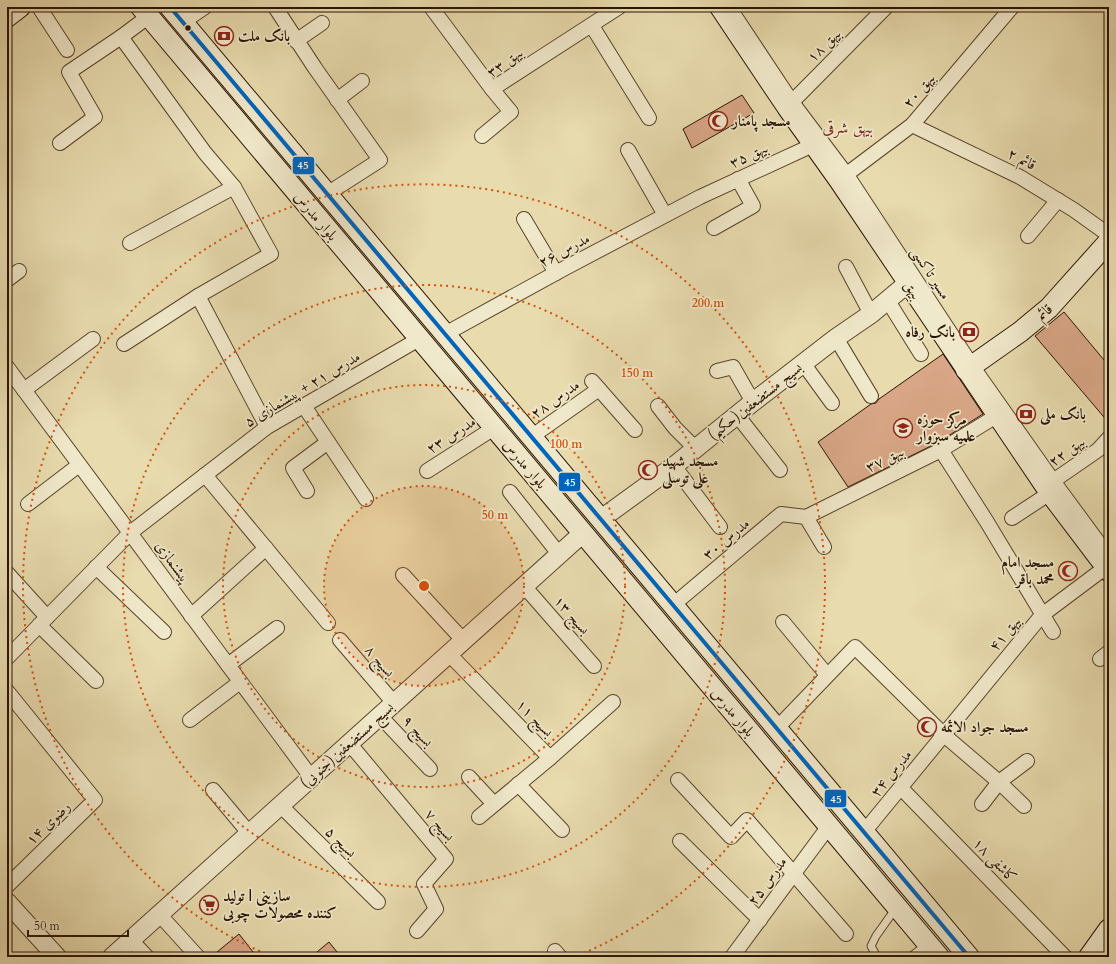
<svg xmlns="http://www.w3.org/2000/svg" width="1116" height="964" font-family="Cardo,Amiri,serif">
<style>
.building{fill:#d9a787;stroke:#291300}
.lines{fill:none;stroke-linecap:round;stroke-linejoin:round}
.service-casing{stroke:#59452c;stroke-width:9}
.minor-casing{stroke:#59452c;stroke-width:16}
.tertiary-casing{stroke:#59452c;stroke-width:20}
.secondary-casing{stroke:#291300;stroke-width:22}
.service{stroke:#f0e8ca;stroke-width:7}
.minor{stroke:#f0e8ca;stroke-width:14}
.tertiary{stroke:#f0e8ca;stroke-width:18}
.secondary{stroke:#f0e8ca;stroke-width:20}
.bus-1-casing{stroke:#f0e8ca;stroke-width:7}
.bus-1{stroke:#0065bd;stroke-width:4}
.ring{fill:none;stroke:#d5520b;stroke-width:2;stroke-dasharray:2 4}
.bus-dot{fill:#291300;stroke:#f0e8ca;stroke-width:1.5}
.labels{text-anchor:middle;stroke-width:3.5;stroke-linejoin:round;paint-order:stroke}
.poi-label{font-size:15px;font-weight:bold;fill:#291300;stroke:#f0e8ca;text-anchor:start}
.street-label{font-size:15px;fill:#291300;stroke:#f0e8ca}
.neighbourhood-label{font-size:16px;fill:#7a1f14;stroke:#f0e8ca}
.centre{fill:#d5520b;stroke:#f0e8ca;stroke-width:2}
.ring-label{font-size:12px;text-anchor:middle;font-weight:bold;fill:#d5520b;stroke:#f0e8ca;stroke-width:3.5;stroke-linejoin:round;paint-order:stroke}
.line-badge{stroke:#f0e8ca;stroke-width:1.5}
.badge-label{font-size:11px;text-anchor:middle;font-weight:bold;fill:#fff}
</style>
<rect width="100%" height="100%" fill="#e8dbae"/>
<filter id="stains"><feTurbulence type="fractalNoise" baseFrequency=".005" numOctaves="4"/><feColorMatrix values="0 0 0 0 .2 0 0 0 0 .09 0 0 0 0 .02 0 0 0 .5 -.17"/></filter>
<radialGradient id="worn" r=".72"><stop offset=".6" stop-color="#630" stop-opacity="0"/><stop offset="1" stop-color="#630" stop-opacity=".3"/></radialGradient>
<g class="building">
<polygon points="742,95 754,113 692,148 683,129"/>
<polygon points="1064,312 1109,366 1109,423 1035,336"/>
<polygon points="943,354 983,414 937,443 848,487 818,442 871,404 876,403 879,399"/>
<polygon points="239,934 257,957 211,957"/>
<polygon points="329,942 341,957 311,957"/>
</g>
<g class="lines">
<g class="service-casing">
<g id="service">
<polyline points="733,7 794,99 849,172 975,364 1056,479 1109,551"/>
<polyline points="877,957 871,946 876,936 896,908"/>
<polyline points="910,957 926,945"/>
</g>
</g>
<g class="minor-casing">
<g id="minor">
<polyline points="39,7 67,50"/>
<polyline points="275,7 315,68 380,160 327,194"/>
<polyline points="431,7 492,89 511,112 482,136"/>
<polyline points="183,22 205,7"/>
<polyline points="592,26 649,118"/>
<polyline points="121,37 149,16"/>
<polyline points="296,41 322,23"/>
<polyline points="492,89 619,7"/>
<polyline points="337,100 362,81"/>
<polyline points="787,107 886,7"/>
<polyline points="912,125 1020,177 1074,210 1109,235"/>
<polyline points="60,143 95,117 69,72 121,37 205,153 234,187"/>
<polyline points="628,150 665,215"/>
<polyline points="839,180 912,125 1012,7"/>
<polyline points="524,219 556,273"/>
<polyline points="714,228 753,206 738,179"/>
<polyline points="1028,236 1058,200"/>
<polyline points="130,243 234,187 271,254 198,296 267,427"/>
<polyline points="846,267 871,314"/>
<polyline points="7,280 19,271"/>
<polyline points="888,301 921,354"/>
<polyline points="445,334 565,268 700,197 813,145"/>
<polyline points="836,338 871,396"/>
<polyline points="124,344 198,296"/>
<polyline points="803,363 832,403"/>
<polyline points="7,367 311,777"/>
<polyline points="717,371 733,367 753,402"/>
<polyline points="592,381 635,430"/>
<polyline points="24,390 93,339"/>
<polyline points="304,406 366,499"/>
<polyline points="658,406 675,428 690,443 693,450"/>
<polyline points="737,415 780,470"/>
<polyline points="531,437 599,389"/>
<polyline points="941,450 987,522 1053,632"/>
<polyline points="674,466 720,527"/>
<polyline points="427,471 494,428"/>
<polyline points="205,475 328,623"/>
<polyline points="307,491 293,468 328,442"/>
<polyline points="510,492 559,554"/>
<polyline points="28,504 79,465"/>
<polyline points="806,517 941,450 998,415"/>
<polyline points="806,517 824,547"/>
<polyline points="1012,518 1050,493 1056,479 1098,450 1109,438"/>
<polyline points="96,567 164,632"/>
<polyline points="7,573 47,617"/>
<polyline points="403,575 463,640"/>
<polyline points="524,586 594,666"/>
<polyline points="673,605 781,514 806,517"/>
<polyline points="191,616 266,548"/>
<polyline points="783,622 827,675"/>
<polyline points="39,625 96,681"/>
<polyline points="340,640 394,703"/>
<polyline points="449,654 550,758"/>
<polyline points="7,658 130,533 267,427 419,339"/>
<polyline points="1100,659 1109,652"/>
<polyline points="228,665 277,628"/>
<polyline points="7,691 95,800 7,886"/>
<polyline points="380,716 430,769"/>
<polyline points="190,720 240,682"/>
<polyline points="777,728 855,647 944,735 999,782 1024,806"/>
<polyline points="349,743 446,859 424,884 436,909 417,931"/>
<polyline points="469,777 494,804"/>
<polyline points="678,780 731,837 747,820 846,934"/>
<polyline points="518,784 562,830"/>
<polyline points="901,788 1065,957"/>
<polyline points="213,790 249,833"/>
<polyline points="982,804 999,782 1027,761"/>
<polyline points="280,805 378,902"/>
<polyline points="479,817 550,758 613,702"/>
<polyline points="864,832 1042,615 1106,567"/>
<polyline points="680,841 760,920"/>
<polyline points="159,914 198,957"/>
<polyline points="131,940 147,957"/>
<polyline points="555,951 560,957"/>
<polyline points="732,957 829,826"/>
</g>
</g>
<g class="tertiary-casing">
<g id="tertiary">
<polyline points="601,519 674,466 753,402 836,338 871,314 908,283"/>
<polyline points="7,902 57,957"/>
<polyline points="112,957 583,533"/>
</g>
</g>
<g class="secondary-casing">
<g id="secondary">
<polyline points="141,7 939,957"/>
<polyline points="170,7 969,957"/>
<polyline points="720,7 787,107 839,180 1050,493 1109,571"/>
<polyline points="7,17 20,7"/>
<polyline points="966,370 1020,332 1049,308 1109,241"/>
<polyline points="1089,957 1109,929"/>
</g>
</g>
<use href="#service" class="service"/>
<use href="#minor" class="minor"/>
<use href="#tertiary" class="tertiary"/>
<use href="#secondary" class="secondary"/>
<g class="bus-1-casing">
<polyline id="bus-1" points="170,7 969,957"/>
</g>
<use href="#bus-1" class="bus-1"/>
</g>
<circle cx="424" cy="586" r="100" fill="#d5520b" fill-opacity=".12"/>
<g class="ring">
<circle cx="424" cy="586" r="100"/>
<circle cx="424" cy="586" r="201"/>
<circle cx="424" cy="586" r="301"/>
<path d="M271 956A401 401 0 1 1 577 956"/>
</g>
<defs>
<g id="bank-ring" transform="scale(1)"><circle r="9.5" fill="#f0e8ca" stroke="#8f2418" stroke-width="1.5"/><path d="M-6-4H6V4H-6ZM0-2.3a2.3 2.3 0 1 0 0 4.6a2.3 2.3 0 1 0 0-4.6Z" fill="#8f2418"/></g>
<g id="mosque-ring" transform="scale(1)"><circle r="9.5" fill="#f0e8ca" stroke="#8f2418" stroke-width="1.5"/><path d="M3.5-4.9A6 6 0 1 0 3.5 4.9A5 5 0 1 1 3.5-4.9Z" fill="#8f2418"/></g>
<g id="university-ring" transform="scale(1)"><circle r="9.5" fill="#f0e8ca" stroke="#8f2418" stroke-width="1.5"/><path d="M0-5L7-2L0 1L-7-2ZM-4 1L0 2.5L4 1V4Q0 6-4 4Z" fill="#8f2418"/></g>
<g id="supermarket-ring" transform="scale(1)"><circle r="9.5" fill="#f0e8ca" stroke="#8f2418" stroke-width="1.5"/><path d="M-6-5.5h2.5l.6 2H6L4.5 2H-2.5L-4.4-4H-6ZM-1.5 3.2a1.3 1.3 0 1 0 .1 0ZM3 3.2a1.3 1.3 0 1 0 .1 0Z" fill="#8f2418"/></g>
</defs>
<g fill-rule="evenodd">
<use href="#bank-ring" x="224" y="36"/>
<use href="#mosque-ring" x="718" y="121"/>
<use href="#bank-ring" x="969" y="332"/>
<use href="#bank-ring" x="1026" y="414"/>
<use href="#university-ring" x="903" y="428"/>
<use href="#mosque-ring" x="648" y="470"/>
<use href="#mosque-ring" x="1068" y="571"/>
<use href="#mosque-ring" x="927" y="727"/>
<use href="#supermarket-ring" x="209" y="905"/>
</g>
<circle class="bus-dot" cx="188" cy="28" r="3.5"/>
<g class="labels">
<g class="poi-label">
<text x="238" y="41">بانک ملت</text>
<text x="732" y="126">مسجد پامنار</text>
<text x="955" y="337" text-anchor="end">بانک رفاه</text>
<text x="1040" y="419">بانک ملی</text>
<text x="917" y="424">مرکز حوزه<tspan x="917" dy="17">علمیه سبزوار</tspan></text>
<text x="662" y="466">مسجد شهید<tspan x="662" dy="17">علی توسلی</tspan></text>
<text x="1054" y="567" text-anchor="end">مسجد امام<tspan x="1054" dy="17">محمد باقر</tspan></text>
<text x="941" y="732">مسجد جواد الائمه</text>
<text x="223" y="901">سازینی | تولید<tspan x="223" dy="17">کننده محصولات چوبی</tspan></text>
</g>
<g class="street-label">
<text transform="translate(824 45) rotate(-45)" y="5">بیهق ۱۸</text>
<text transform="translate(505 62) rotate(-36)" y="5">بیهق ۳۳</text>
<text transform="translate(919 90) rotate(-50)" y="5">بیهق ۲۰</text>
<text transform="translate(749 155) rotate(-25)" y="5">بیهق ۳۵</text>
<text transform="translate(1022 159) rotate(28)" y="5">قائم ۲</text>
<text transform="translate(316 216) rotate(50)" y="5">بلوار مدرس</text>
<text transform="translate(564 250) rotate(-28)" y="5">مدرس ۲۶</text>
<text transform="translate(931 273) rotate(57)" y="5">مسیر تاکسی</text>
<text transform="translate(913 290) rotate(56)" y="5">بیهق</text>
<text transform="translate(1044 312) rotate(-41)" y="5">قائم</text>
<text transform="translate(302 389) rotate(-31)" y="5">مدرس ۲۱ + پیشنمازی ۵</text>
<text transform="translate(555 399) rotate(-35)" y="5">مدرس ۲۸</text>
<text transform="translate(755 401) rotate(-38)" y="5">بسیج مستضعفین(حکیم)</text>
<text transform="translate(451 435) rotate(-33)" y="5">مدرس ۲۳</text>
<text transform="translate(1067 451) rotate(-36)" y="5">بیهق ۲۲</text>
<text transform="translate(885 459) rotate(-26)" y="5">بیهق ۳۷</text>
<text transform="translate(525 464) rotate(50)" y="5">بلوار مدرس</text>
<text transform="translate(726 539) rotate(-40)" y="5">مدرس ۳۰</text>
<text transform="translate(173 562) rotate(54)" y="5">پیشنمازی</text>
<text transform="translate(572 615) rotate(49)" y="5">بسیج ۱۳</text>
<text transform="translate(1005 633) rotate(-51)" y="5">بیهق ۴۱</text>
<text transform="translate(380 661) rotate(50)" y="5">بسیج ۸</text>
<text transform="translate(733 712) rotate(50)" y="5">بلوار مدرس</text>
<text transform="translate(535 718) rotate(46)" y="5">بسیج ۱۱</text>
<text transform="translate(418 731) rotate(47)" y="5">بسیج ۹</text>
<text transform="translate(347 745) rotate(-42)" y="5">بسیج مستضعفین(جنوبی)</text>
<text transform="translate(891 773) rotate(-51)" y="5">مدرس ۳۴</text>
<text transform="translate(48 823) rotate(-44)" y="5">رضوی ۱۴</text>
<text transform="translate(440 825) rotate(50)" y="5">بسیج ۷</text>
<text transform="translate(341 842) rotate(45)" y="5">بسیج ۵</text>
<text transform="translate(995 860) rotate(46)" y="5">کاشفی ۱۸</text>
<text transform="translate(767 881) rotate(-54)" y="5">مدرس ۲۵</text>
</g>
<g class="neighbourhood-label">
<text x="848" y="133">بیهق شرقی</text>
</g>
</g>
<circle cx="424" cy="586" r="6" class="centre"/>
<g class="ring-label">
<text x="708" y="307">200 m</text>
<text x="637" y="377">150 m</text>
<text x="566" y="448">100 m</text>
<text x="495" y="519">50 m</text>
</g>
<g class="line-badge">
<rect x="292" y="156" width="23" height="19" rx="4" fill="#0065bd"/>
<rect x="558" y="472" width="23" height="20" rx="4" fill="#0065bd"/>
<rect x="824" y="789" width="23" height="19" rx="4" fill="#0065bd"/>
</g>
<g class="badge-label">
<text x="303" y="169">45</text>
<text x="570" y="486">45</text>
<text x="836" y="803">45</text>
</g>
<rect width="1116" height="964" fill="none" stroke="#e8dbae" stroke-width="24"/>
<rect x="8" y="8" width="1100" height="948" fill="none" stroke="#291300" stroke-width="2"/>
<rect x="12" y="12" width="1092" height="940" fill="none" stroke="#291300"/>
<path d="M28 930v6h100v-6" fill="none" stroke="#291300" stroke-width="2"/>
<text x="34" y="930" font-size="12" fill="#291300" stroke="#f0e8ca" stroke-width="3" paint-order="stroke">50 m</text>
<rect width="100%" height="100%" filter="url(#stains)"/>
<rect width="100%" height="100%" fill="url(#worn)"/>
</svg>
